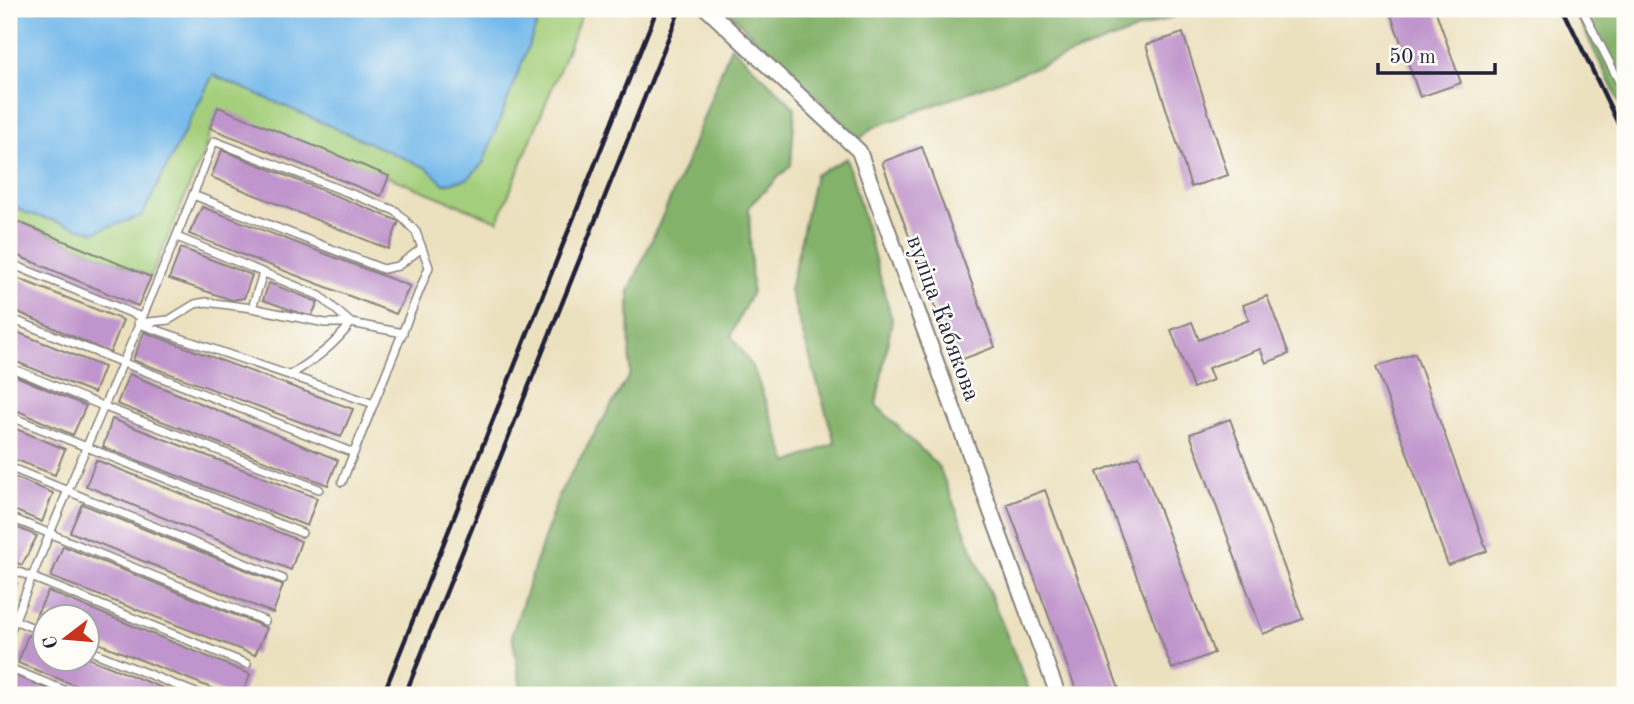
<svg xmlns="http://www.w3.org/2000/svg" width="1634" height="704" font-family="'Old Standard TT',serif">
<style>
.green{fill:#a4cf7b;stroke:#63785b;stroke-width:2}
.forest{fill:#83b26b;stroke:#526a53;stroke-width:2}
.water{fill:#75b9eb;stroke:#4c6e93;stroke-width:2}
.building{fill:#c094cc}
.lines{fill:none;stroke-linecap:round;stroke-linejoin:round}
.service-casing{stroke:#87827d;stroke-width:10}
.minor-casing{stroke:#87827d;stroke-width:18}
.service{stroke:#fff;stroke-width:7}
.minor{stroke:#fff;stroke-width:14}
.rail{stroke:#22223b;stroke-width:4.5}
.labels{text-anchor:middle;stroke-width:5;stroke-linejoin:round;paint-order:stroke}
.street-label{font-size:24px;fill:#22223b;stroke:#fdfcf7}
</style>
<rect width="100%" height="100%" fill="#fdfcf7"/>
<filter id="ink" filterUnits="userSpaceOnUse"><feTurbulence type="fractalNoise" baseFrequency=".0143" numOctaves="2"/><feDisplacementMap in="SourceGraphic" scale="14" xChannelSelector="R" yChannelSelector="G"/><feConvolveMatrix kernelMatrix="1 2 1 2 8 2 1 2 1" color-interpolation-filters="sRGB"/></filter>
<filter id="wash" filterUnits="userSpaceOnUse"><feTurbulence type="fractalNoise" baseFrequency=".00686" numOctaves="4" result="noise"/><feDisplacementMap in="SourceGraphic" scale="28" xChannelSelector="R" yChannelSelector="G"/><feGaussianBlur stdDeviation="1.57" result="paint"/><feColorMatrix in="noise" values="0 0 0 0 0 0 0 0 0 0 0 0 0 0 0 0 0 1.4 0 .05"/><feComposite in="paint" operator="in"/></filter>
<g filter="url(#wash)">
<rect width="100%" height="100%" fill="#ece1bf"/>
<polygon class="green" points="9,9 584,9 498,221 218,108 203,154 151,277 9,218"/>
<g class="forest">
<polygon points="725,9 1193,9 872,128 860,139"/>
<polygon points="1574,9 1625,9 1625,114"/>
<polygon points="731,46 795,108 791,165 749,206 752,292 731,335 754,370 788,463 835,443 790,290 815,175 847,158 892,320 876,405 939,467 1031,695 522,695 512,634 559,494 630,374 629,291 684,168"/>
</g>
<polygon class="water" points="9,9 543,9 483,163 468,179 444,184 427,168 213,75 142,216 94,232 26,213 9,203"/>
<g id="blocks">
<g class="building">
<polygon points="1389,9 1435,9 1461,83 1420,97"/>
<polygon points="1183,33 1228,175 1191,187 1146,45"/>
<polygon points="218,107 389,176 381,196 210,128"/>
<polygon points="922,147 995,347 955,362 882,162"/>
<polygon points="222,150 399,221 388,249 211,177"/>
<polygon points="202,207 410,286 396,314 189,234"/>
<polygon points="9,218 151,277 138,306 9,252"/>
<polygon points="181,248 252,275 244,298 232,300 169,279"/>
<polygon points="9,275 123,320 110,353 9,308"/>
<polygon points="269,283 318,302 311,317 263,300"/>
<polygon points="1267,296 1289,354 1266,363 1260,349 1208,368 1213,380 1193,388 1171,330 1192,322 1199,340 1249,320 1243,305"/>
<polygon points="9,329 104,367 94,393 9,359"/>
<polygon points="144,332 353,409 341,437 133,360"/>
<polygon points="1415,353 1487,551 1448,565 1376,367"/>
<polygon points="9,373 86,406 73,435 9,407"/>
<polygon points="129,374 338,460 328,485 117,404"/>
<polygon points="112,419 317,498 307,526 103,447"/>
<polygon points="1230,419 1303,619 1263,634 1190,434"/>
<polygon points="9,426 65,449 55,475 9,457"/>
<polygon points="1139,456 1214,653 1172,669 1097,472"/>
<polygon points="96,460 301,541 291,570 86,486"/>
<polygon points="9,475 53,493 42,522 9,508"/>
<polygon points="1045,490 1119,689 1102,695 1078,695 1007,504"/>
<polygon points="82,504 283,585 273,613 70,532"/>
<polygon points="9,524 37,536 22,565 9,560"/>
<polygon points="63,546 267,628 255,655 51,577"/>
<polygon points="9,579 17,583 9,606"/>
<polygon points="48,591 250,674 242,695 229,695 88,639 88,616 46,616 46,622 35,618"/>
<polygon points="28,635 46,642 46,658 88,658 180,695 100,695 18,663"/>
<polygon points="12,674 61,695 9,695 9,682"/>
</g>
</g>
</g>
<g filter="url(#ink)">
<use href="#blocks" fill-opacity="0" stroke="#87827d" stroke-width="2"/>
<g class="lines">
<g class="service-casing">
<g id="service">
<polyline points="1582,9 1625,93"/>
<polyline points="193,195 383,269 398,266 422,248"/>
<path d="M 177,237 L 320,296 L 351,323 C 334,346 314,360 290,375"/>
<polyline points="9,263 141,317"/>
<polyline points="252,308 263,273"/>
<polyline points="9,318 354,453"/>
<polyline points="138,323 169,320 195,304 206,302 252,308 325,323 351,323 403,333"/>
<polyline points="142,325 374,404"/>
<polyline points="9,367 105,407 319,489"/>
<polyline points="9,416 302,533"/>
<polyline points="9,467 283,579"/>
<polyline points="9,517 265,621"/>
<polyline points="9,568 247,664"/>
<polyline points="9,618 46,633"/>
<path d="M 9,635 C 73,468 151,308 214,141 L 396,211 L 416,232 L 429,267 L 342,482"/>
<polyline points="88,650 201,695"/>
<polyline points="9,668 76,695"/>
</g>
</g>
<g class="minor-casing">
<polyline id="minor" points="707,9 859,151 1058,695"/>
</g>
<use href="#service" class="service"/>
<use href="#minor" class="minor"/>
<g class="rail">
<polyline points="1563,9 1625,138"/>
<polyline points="383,695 657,9"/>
<polyline points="405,695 680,9"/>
</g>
</g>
</g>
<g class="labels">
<g class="street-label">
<text transform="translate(944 318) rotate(70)" y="8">вуліца Кабякова</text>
</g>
</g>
<rect width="1634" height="704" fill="none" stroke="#fdfcf7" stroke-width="35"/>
<g transform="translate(66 638) rotate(254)"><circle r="33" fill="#fdfcf7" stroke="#a5a5ac" stroke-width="2"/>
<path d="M0-5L12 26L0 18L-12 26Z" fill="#c8321e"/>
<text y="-10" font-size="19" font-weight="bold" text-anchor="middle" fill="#22223b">С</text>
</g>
<path d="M1378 63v10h117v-10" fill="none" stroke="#22223b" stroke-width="3.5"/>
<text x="1389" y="63" font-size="21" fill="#22223b" stroke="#fdfcf7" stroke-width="5" paint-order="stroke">50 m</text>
</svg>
